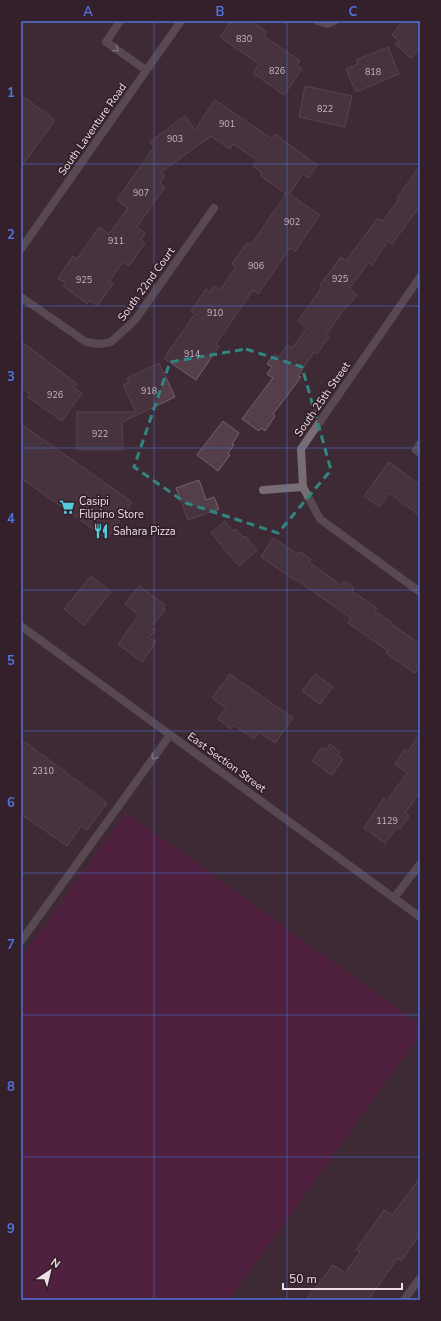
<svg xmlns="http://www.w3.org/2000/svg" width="441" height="1321" font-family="'Nunito Sans',sans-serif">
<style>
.green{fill:#65174c}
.building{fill:#533e4a;stroke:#77616d}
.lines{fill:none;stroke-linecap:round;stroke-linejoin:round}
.service{stroke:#776d73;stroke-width:8}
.minor{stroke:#776d73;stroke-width:8}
.tertiary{stroke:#776d73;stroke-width:8}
.oneway{stroke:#c9bdc4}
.marked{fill:none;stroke:#308680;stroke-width:3;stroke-dasharray:8 5;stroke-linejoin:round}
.grid{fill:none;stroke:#5172dc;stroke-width:1;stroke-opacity:0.55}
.labels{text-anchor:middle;stroke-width:3.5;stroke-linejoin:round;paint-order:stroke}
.number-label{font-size:9px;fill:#c6b7bf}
.street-label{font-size:11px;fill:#ecdfe6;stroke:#33202b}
.poi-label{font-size:11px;fill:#ecdfe6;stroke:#33202b;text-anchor:start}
.neatline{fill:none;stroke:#5172dc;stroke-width:1.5}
.grid-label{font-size:13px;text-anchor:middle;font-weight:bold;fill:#5172dc}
</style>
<rect width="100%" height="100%" fill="#3e2a35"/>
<polygon class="green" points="126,812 420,1025 420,1035 229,1300 21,1300 21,958"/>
<g class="building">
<polygon points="231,21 251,21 267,32 264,36 300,61 297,65 302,69 284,95 253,73 259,64 220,37"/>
<polygon points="403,21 420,21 420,48 411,58 395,44 400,42 392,35"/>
<polygon points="388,47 399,74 356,92 346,69 358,64 356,60"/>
<polygon points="305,86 352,96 345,127 299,117"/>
<polygon points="21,95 55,120 21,167"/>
<polygon points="215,100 272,139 275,134 317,165 308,178 303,174 289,194 320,215 295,251 290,248 258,294 253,290 216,344 219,346 196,380 164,358 195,314 191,311 206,289 210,292 214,286 220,290 236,267 232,264 247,243 251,245 286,194 261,176 262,173 253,166 257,160 233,144 230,149 211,136 161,172 165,176 160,183 165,187 137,227 145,233 141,240 145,243 129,266 123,262 109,282 113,284 97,306 90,300 87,304 63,286 65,283 58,278 73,256 77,259 99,227 109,234 128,208 117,200 154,147 150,142 185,116 195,130"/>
<polygon points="420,166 420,206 392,244 388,241 372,265 369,262 349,289 357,295 348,306 347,305 326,335 329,337 317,354 314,352 298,376 301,377 273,414 275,416 265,431 261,428 259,431 242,419 273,378 267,374 272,367 267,364 275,354 279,357 287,345 292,348 307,328 298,321 322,287 320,285 341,257 346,261 378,218 383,221 399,199 397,198"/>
<polygon points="21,341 77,384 74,388 82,393 62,421 28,397 30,394 21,388"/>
<polygon points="159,363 175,397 122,422 123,450 77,450 77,412 136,412 123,385 129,382 127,378"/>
<polygon points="223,421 239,433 232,444 234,445 228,453 230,455 218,471 197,455"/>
<polygon points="21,424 132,502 107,539 21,478"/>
<polygon points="389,462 420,485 420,516 389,493 379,507 364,496"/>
<polygon points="199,480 206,500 214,497 219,509 188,520 176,488"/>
<polygon points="225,521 233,531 236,529 243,538 245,536 257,550 239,566 211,533"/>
<polygon points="273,538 298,554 300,552 311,559 309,562 341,585 344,581 354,588 352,591 377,608 375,611 391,622 390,623 420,644 420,665 415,673 386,653 388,651 348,623 351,618 297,580 296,581 261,557"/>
<polygon points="91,576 111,592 84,625 64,609"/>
<polygon points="139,586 165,605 163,608 165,610 151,627 155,630 149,638 156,642 142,662 118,644 139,615 125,604"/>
<polygon points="230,674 293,718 275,743 259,732 254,739 234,725 231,729 218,719 226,708 212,698"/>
<polygon points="315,674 333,687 320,704 302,691"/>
<polygon points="420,734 420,792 405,813 409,816 400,829 397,827 385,843 364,828 384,798 387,801 407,773 395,764 405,749 408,751"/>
<polygon points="21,739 107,803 87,830 81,826 67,846 21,814"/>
<polygon points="330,744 340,752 338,755 343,759 332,775 312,761 322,747 326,750"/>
<polygon points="420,1178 420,1234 401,1261 398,1258 368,1300 306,1300 333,1265 345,1273 360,1252 356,1250 384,1210 392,1215"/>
</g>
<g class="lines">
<g class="service">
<polyline points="120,21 106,42 146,70"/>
<polyline points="420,444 416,450 420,453"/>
<polyline points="21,941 170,735"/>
</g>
<g class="minor">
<polyline points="318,21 327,24 334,21"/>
<polyline points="420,277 301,449 303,487 320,519 420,592"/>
<polyline points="21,297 86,342 99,344 111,342 135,320 214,208"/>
<polyline points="263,490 303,487"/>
<polyline points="394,898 420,864"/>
<polyline points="404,1300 420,1278"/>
</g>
<g class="tertiary">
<polyline points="21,249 181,21"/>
<polyline points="21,626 420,917"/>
</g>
</g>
<defs><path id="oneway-chevron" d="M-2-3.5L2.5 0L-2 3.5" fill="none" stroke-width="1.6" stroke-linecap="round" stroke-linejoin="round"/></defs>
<g class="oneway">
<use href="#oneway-chevron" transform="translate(116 49) rotate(35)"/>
<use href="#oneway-chevron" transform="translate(154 757) rotate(127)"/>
</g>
<path d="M0 0H441V1321H0ZM 246,349 L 302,367 L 331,470 L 278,533 L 186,503 L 134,467 L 170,362 Z" fill="#3e2a35" fill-opacity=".55" fill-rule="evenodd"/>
<path class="marked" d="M 246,349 L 302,367 L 331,470 L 278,533 L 186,503 L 134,467 L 170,362 Z"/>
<path class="grid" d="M 154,21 L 154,1300M 287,21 L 287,1300M 21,164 L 420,164M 21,306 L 420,306M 21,448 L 420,448M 21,590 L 420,590M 21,731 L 420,731M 21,873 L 420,873M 21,1015 L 420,1015M 21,1157 L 420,1157"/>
<defs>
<g id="supermarket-bare" transform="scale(1.2)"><path d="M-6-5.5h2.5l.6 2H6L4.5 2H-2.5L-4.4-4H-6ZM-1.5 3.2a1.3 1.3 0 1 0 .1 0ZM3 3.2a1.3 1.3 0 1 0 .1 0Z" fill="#53cbdb" stroke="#33202b" stroke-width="2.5" paint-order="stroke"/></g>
<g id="restaurant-bare" transform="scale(1.2)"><path d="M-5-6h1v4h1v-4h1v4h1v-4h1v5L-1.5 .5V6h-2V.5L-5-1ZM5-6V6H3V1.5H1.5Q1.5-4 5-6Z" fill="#53cbdb" stroke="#33202b" stroke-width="2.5" paint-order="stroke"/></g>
</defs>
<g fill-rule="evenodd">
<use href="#supermarket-bare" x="67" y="507"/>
<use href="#restaurant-bare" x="101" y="531"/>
</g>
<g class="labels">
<g class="number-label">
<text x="244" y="42">830</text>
<text x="277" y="74">826</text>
<text x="373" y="75">818</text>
<text x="325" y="112">822</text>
<text x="227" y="127">901</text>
<text x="175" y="142">903</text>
<text x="141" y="196">907</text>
<text x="292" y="225">902</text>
<text x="116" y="244">911</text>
<text x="256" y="269">906</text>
<text x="340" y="282">925</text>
<text x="84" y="283">925</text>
<text x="215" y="316">910</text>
<text x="192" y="357">914</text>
<text x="149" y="394">918</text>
<text x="55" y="398">926</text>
<text x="100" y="437">922</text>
<text x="43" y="774">2310</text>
<text x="387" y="824">1129</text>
</g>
<g class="street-label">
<text transform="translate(92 129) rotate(-55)" y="4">South Laventure Road</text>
<text transform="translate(146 284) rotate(-54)" y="4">South 22nd Court</text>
<text transform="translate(322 399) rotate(-55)" y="4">South 25th Street</text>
<text transform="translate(227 762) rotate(36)" y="4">East Section Street</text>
</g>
<g class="poi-label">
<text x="79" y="505">Casipi<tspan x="79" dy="13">Filipino Store</tspan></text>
<text x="113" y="535">Sahara Pizza</text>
</g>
</g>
<rect width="441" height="1321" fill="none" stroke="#33202b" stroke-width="44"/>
<g transform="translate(50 1271) rotate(35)" stroke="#33202b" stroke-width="3" paint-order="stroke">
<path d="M0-3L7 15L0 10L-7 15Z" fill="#ecdfe6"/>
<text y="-6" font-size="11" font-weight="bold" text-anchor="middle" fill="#ecdfe6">N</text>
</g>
<path d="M283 1283v6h119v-6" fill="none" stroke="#ecdfe6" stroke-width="2"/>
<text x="289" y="1283" font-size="12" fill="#ecdfe6" stroke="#33202b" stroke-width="3" paint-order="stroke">50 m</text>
<rect x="22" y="22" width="397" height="1277" class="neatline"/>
<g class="grid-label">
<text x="88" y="16">A</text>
<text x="220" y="16">B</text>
<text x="353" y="16">C</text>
<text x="11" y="97">1</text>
<text x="11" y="239">2</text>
<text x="11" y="381">3</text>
<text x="11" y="523">4</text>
<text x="11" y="665">5</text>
<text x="11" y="807">6</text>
<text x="11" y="949">7</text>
<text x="11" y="1091">8</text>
<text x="11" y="1233">9</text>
</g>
</svg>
